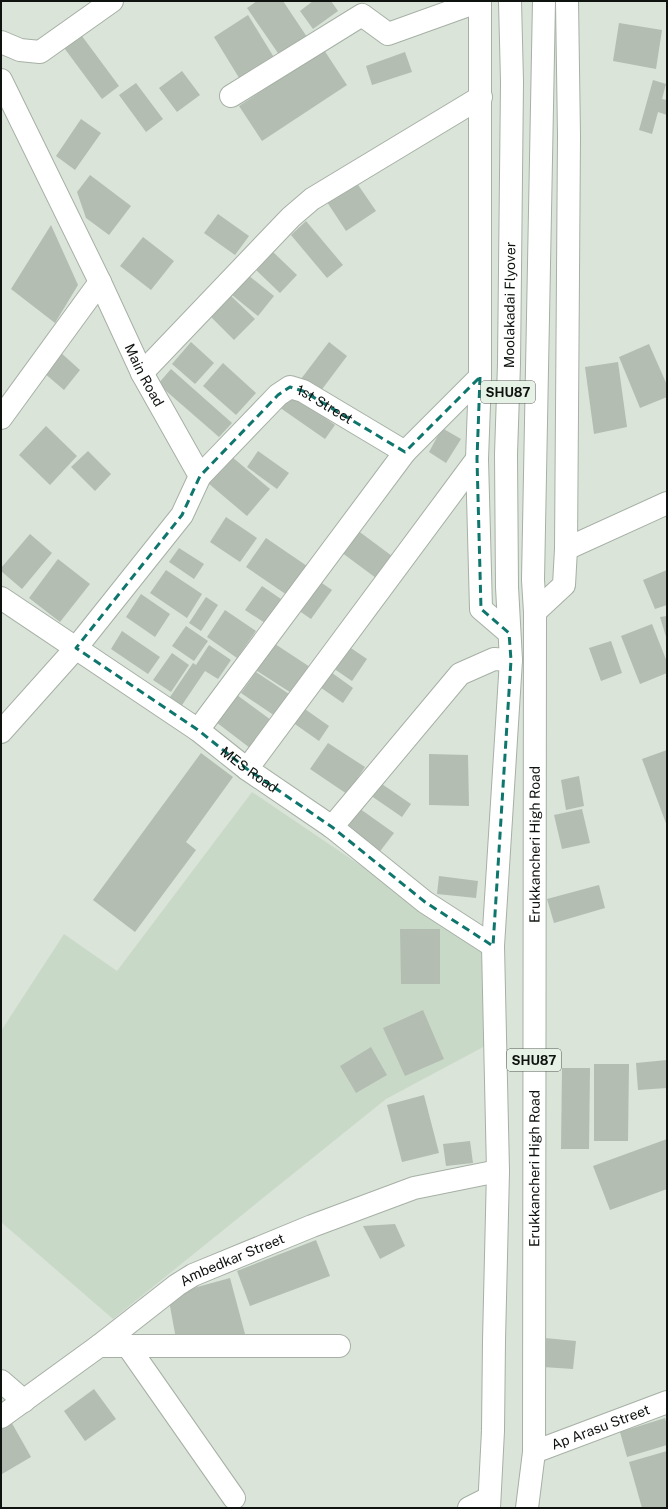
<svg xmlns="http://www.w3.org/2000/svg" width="668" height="1509" font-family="'Public Sans',sans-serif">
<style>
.built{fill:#c9d9c8}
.building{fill:#b3bdb2}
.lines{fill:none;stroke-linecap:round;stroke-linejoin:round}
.street-casing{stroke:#a6b0a5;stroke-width:24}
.primary-casing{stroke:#a6b0a5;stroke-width:24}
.street{stroke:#fff;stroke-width:22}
.primary{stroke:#fff;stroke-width:22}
.marked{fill:none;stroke:#0f766e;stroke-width:3;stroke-dasharray:8 5;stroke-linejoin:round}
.labels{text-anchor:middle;stroke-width:3;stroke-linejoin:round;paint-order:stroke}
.shield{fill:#e7f2e6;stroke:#505650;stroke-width:1}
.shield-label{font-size:13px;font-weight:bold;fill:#0f130f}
.street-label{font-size:14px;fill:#0f130f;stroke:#e7f2e6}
</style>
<rect width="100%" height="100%" fill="#dae4d9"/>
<polygon class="built" points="252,792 481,947 487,1045 386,1099 113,1319 1,1222 1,1031 64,934 117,971"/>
<g class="building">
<polygon points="257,1 283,1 307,37 280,56 247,8"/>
<polygon points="313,1 331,1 338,11 313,29 300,11"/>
<polygon points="248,15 275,59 241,81 214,37"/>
<polygon points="619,23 662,30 656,69 613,61"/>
<polygon points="79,32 119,86 102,99 62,45"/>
<polygon points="324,50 347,85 262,141 239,106"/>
<polygon points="405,52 412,72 372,85 366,66"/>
<polygon points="182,71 200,95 177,112 159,88"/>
<polygon points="653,80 666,84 662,99 667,100 667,115 658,112 652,134 639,130"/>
<polygon points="136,83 163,119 146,132 119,95"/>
<polygon points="81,119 101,133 75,170 56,156"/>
<polygon points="90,175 131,206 109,235 86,218 77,192"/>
<polygon points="354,179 376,211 346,231 325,199"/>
<polygon points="218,214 249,236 235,255 204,233"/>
<polygon points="306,221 343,265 327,278 291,235"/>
<polygon points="51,225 78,285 55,323 11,289"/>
<polygon points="143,237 174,261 151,290 120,266"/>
<polygon points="272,251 297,275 280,293 255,269"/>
<polygon points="248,275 274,296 258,316 232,295"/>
<polygon points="229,294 255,319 234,340 209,315"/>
<polygon points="191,342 214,363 195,384 172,364"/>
<polygon points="329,342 347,356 320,392 301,379"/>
<polygon points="649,344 667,385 667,397 640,408 619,357"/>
<polygon points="60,352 80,370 64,390 43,372"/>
<polygon points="618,362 627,427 594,434 585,367"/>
<polygon points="223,363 256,393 236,415 203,386"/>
<polygon points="171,369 232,423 219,437 158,384"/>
<polygon points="290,393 335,425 325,439 279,407"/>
<polygon points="46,426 77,456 50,485 19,455"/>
<polygon points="442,428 461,439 446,463 429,452"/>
<polygon points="88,451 111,474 95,491 71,467"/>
<polygon points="258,451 289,473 277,489 247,467"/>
<polygon points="231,456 270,489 247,516 208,483"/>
<polygon points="226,517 257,538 240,562 210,542"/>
<polygon points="357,530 392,556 376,578 341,552"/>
<polygon points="30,534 52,553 22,589 1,571 1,568"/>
<polygon points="266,538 307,566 287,595 246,567"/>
<polygon points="179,548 204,564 194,579 169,562"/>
<polygon points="58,559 90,584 60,622 29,598"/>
<polygon points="166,570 202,594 187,618 150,593"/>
<polygon points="667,570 667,605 655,609 643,580"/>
<polygon points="316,579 332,590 311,619 295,608"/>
<polygon points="262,586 281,599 265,623 245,610"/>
<polygon points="141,594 170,614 155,637 126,617"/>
<polygon points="206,597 218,605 201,631 189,623"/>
<polygon points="225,610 256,631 237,658 207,637"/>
<polygon points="667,616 667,640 660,617"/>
<polygon points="652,624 667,662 667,673 640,684 621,636"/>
<polygon points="186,626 208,641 194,661 172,646"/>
<polygon points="122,631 160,657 148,674 111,649"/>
<polygon points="611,641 622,673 601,681 589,648"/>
<polygon points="272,642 310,667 293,694 254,669"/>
<polygon points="345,644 367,659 352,681 330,666"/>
<polygon points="209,645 231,660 218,679 205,671 180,708 168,700 193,663 196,665"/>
<polygon points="172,653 189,665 171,692 153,680"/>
<polygon points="328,670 353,688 343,703 317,685"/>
<polygon points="256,672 289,694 275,716 241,693"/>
<polygon points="237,695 271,720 250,748 216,722"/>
<polygon points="302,707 329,726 319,741 292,722"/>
<polygon points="328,743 365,767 347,794 310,769"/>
<polygon points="667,750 667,826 642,759"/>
<polygon points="201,753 233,777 186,842 196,850 135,932 93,900"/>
<polygon points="429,754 468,755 469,806 429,805"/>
<polygon points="579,776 584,806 566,810 561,780"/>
<polygon points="376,780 411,804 402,817 367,793"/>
<polygon points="356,806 394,833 378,854 341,827"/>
<polygon points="582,809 590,843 562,849 554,815"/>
<polygon points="439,876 478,881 476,898 437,894"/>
<polygon points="599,885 605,908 554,923 547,899"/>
<polygon points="400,929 440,929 440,984 401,984"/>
<polygon points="423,1010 444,1059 405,1076 383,1028"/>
<polygon points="371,1047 387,1075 356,1093 340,1066"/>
<polygon points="667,1060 667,1088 638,1090 636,1063"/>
<polygon points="594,1064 629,1064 628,1141 594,1141"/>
<polygon points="562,1068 590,1068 589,1149 561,1149"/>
<polygon points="424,1095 439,1153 402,1162 387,1105"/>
<polygon points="667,1139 667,1189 610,1210 593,1166"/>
<polygon points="470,1141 473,1163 446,1166 443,1144"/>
<polygon points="395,1224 405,1246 380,1259 363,1226"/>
<polygon points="316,1240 330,1276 250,1306 237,1271"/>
<polygon points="230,1278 245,1334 176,1339 168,1295"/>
<polygon points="545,1338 576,1341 573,1369 543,1367"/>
<polygon points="94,1389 116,1419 85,1441 64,1411"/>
<polygon points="9,1418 31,1457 2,1474 1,1422"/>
<polygon points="665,1418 667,1425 667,1445 627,1457 620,1432"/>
<polygon points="667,1451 667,1508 642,1508 629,1462"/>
</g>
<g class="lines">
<g class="street-casing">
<g id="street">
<polyline points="1,42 20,50 40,52 112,1"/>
<path id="s1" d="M 1,80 L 100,282 L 142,373 L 200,476 L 182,515 L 76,648 L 1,732"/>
<polyline points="231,96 362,15 388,34 480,1"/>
<polyline points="142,373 291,217 312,199 481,97"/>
<polyline points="1,418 100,282"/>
<path id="s2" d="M 200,476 L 278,395 L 290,387 L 303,391 L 405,452"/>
<polyline points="566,549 667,503"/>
<path id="s3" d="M 1,598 L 198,730 L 247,769 L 332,827 L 425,902 L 493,946"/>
<polyline points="198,730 405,452 480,377"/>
<polyline points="247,769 477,459"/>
<polyline points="332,827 460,674 494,659 511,660"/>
<polyline points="127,1345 234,1498"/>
<polyline points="99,1346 339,1346"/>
<polyline points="1,1381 24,1401"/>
<path id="s4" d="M 1,1417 L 99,1346 L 177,1285 L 193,1275 L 312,1226 L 414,1188 L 498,1171"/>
<path id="s5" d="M 534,1452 L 667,1402"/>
<polyline points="469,1508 489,1498"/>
</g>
</g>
<g class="primary-casing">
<g id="primary">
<polyline points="480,1 480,377 477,459 481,609 509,633"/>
<polyline points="535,612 564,585 566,549 569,136 567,1"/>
<path id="s6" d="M 489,1508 L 493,1431 L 494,1341 L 498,1171 L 493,946 L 511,660 L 507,587 L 506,454 L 509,364 L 512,82 L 510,1"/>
<path id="s7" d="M 527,1508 L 534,1452 L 535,612 L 533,580 L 544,1"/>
</g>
</g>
<use href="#street" class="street"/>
<use href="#primary" class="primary"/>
</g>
<path class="marked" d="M 480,377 L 477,459 L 481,609 L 509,633 L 511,660 L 493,946 L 425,902 L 332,827 L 247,769 L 198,730 L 76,648 L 182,515 L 200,476 L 278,395 L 290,387 L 303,391 L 405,452 Z"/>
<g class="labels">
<g class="shield">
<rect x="481" y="381" width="54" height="22" rx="3"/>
<rect x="507" y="1049" width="54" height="22" rx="3"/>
</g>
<g class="shield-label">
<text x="508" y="397">SHU87</text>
<text x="534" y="1065">SHU87</text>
</g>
<g class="street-label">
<text dy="5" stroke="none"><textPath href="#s6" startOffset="1204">Moolakadai Flyover</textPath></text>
<text dy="5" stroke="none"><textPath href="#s1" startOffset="328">Main Road</textPath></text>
<text dy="5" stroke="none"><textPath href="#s2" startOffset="166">1st Street</textPath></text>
<text dy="5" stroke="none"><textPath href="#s3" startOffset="302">MES Road</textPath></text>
<text dy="5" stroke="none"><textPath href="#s7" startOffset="664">Erukkancheri High Road</textPath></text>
<text dy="5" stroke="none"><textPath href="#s7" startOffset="340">Erukkancheri High Road</textPath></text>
<text dy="5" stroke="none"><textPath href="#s4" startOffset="281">Ambedkar Street</textPath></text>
<text dy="5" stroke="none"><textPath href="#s5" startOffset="71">Ap Arasu Street</textPath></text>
</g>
</g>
<rect width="668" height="1509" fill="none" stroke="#0f130f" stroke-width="4"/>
</svg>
